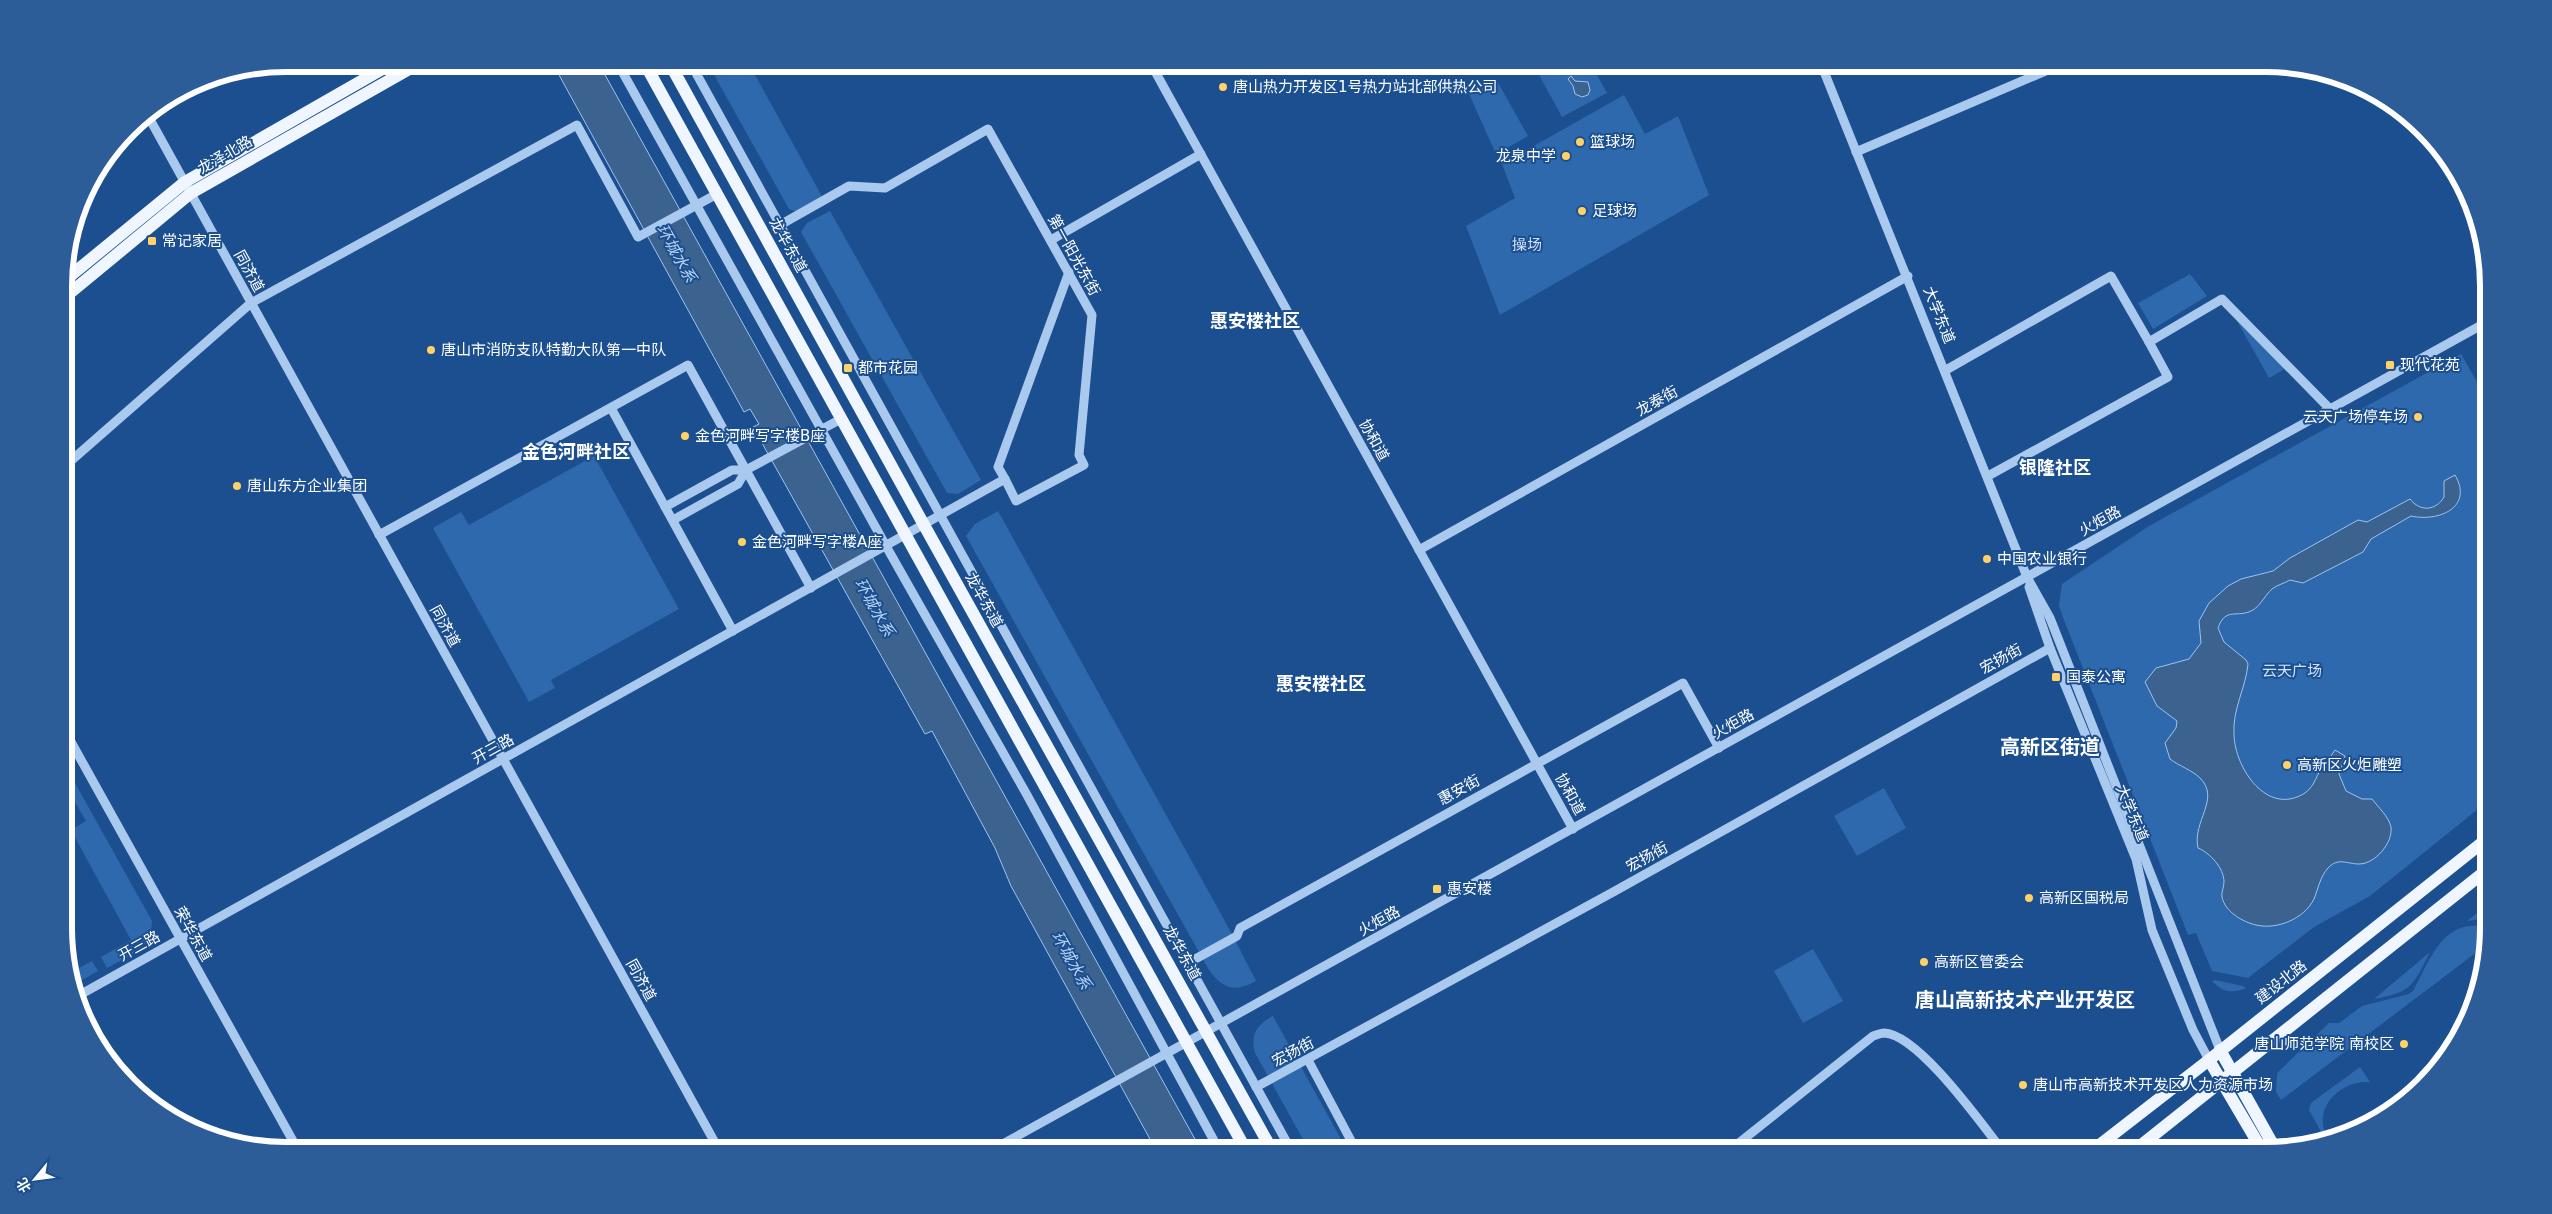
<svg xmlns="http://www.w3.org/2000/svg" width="2552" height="1214" font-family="'DejaVu Sans','Noto Sans SC',sans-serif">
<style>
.green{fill:#2e69ad}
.water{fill:#3c6290;stroke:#9cc4f0}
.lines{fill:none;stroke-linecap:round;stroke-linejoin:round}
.minor{stroke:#a9c9ee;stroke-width:9}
.major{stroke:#f0f6ff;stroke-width:12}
.poi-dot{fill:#ffd166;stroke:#1b4f8f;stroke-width:2}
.labels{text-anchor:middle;stroke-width:4;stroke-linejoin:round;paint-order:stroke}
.poi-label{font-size:15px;fill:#fff;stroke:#1b4f8f;text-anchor:start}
.street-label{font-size:15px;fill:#fff;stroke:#1b4f8f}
.park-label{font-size:15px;fill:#cfe3fa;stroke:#1b4f8f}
.water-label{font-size:16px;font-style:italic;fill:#b5d3f5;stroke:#1b4f8f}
.quarter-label{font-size:18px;font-weight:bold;fill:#fff;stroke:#1b4f8f}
.district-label{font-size:20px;font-weight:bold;fill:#fff;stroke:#1b4f8f}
.rim{fill:none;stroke:#fff;stroke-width:6}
</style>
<rect width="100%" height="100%" fill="#1b4f8f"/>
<g class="green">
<polygon points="708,64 749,64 824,200 800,213 789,209"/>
<polygon points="1533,64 1591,64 1607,93 1562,117"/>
<polygon points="1909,64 1939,64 1913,74"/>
<polygon points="1496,79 1528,136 1496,154 1469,94"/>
<polygon points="1624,95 1645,134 1678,116 1709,195 1500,315 1466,226 1515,198 1502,164"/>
<polygon points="830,211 981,480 958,494 947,493 801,232 807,223"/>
<polygon points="2190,274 2207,296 2153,329 2138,303"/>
<polygon points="2227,303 2285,365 2283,370 2269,378"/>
<polygon points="2461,354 2487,399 2488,801 2370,896 2314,927 2248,978 2212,971 2196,933 2188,935 2064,620 2059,606 2062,584 2149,526"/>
<polygon points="594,456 679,609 551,680 555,688 529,702 433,528 461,512 469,525"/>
<path d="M 998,511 L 1232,934 L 1256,981 C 1234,993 1223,989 1209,970 L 966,536 L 975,524 Z"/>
<path d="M 65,765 L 152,921 C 151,951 130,955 107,968 L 101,957 L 131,940 L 71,830 L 86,821 L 65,785 Z"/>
<polygon points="1884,788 1906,828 1857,856 1834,816"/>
<polygon points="2488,904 2488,918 2467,921"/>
<path d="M 2488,923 L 2485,946 L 2281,1100 L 2276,1092 L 2277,1073 L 2329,1023 L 2339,1023 L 2362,1006 L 2409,994 L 2413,991 C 2424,972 2435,939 2458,929 C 2467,925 2479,926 2488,923 Z"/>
<polygon points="1813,949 1843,1001 1803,1023 1774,971"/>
<path d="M 2430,952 C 2413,985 2413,992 2374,999 Z"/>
<polygon points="92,961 98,971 73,985 70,973"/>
<path d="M 2215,980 L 2243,986 L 2246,988 C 2232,994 2222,992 2212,981 Z"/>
<path d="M 1273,1016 L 1347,1150 L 1309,1150 L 1255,1053 C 1250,1034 1257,1025 1273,1016 Z"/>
<path d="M 2360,1067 L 2370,1082 C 2339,1080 2310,1110 2329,1140 L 2326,1141 L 2309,1110 L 2311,1103 Z"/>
</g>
<g class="water">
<polygon points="553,64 599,64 1201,1150 1156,1150 1011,886 995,848 932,731 925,734 753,427 759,424 750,409 744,412"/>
<polygon points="1571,76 1575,81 1588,82 1590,90 1588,95 1582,97 1575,94 1573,86 1568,79"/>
<path d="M 2455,475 C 2474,508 2438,522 2411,516 L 2371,539 L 2363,552 L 2303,583 L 2290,580 C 2285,583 2277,585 2272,589 C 2265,595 2261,605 2253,610 C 2237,619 2226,606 2218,628 L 2224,642 L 2246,660 L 2248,664 C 2246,687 2232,710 2234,735 C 2235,768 2267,817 2305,793 C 2316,785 2316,774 2324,765 C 2328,760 2331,756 2335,750 L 2345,756 L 2339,774 L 2346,791 L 2362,799 L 2372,799 C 2378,807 2389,817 2391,827 C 2393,843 2375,864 2359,864 C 2347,864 2338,857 2328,868 C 2320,877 2318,889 2314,899 C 2304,919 2277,930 2256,925 C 2243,922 2225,912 2222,897 C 2221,893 2224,887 2224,882 C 2224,868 2210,853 2198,848 C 2192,821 2221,799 2200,778 C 2192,770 2179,766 2170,759 L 2165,743 L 2176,728 L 2177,721 L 2157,706 L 2145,682 L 2156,668 L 2189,659 L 2201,643 L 2199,621 L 2209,603 L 2228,586 L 2241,579 L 2273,571 L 2290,558 L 2358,520 L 2367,522 L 2410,499 C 2420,512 2436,511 2444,497 L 2444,481 Z"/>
</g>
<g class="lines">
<g class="minor">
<polyline points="618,64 886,546 1027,795 1219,1150"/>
<polyline points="691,64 1291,1150"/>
<polyline points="1151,64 1573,829"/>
<polyline points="1821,64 2027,577 2050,618 2220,1050"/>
<polyline points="147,114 719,1150"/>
<polyline points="1856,152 2062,64"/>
<polyline points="1051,240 1201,154"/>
<polyline points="1946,370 2111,276 2149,342"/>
<polyline points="611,408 733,631"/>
<polyline points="65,466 251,303 577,125 638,237 717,194"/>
<polyline points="1988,476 2168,377 2149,342 2222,299 2330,409"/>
<polyline points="1005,479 998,467 1069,272"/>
<polyline points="665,507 732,470 746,470 841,419"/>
<polyline points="673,520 738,484 746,470"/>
<polyline points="379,535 688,365 811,588"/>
<polyline points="1419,550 1908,276"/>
<polyline points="2029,587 2050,648 2136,859 2152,930 2193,1030 2209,1060"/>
<polyline points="65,731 298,1150"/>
<polyline points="1188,963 1237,936 1240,928 1683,683 1719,748"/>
<polyline points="76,997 1005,479 1016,501 1084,465 1079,455 1092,315 988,129 885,188 849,186 780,225"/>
<polyline points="1308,1060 1356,1150"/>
<polyline points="1256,1087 1615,891 2050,648"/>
<polyline points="992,1150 2487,322"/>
<path d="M 1730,1150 L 1873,1036 C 1877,1035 1881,1033 1884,1033 C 1918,1034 1981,1123 2002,1150"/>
</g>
<g class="major">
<polyline points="645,64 1246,1150"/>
<polyline points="670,64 924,525 1272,1150"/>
<polyline points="64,281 185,182 391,64"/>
<polyline points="64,298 191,193 418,64"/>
<polyline points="2220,1050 2276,1150"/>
<polyline points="2209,1060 2262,1150"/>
<polyline points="2093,1150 2209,1060 2488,838"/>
<polyline points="2135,1150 2488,869"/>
</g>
</g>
<g class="poi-dot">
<circle cx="1223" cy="87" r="5"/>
<circle cx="1580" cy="142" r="5"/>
<circle cx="1566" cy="156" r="5"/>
<circle cx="1582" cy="211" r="5"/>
<rect x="147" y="236" width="10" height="10" rx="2.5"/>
<circle cx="431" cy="350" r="5"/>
<rect x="2385" y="360" width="10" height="10" rx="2.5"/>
<rect x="843" y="363" width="10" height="10" rx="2.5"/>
<circle cx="2418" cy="417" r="5"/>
<circle cx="685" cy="436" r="5"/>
<circle cx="237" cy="486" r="5"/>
<circle cx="742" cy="542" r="5"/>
<circle cx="1987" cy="559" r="5"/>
<rect x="2051" y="672" width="10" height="10" rx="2.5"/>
<circle cx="2287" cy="765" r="5"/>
<rect x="1432" y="884" width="10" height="10" rx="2.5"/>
<circle cx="2029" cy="898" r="5"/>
<circle cx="1924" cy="962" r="5"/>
<circle cx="2404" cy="1044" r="5"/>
<circle cx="2023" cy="1085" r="5"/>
</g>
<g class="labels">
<g class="poi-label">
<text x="1233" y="92">唐山热力开发区1号热力站北部供热公司</text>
<text x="1590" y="147">篮球场</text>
<text x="1556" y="161" text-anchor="end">龙泉中学</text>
<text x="1592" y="216">足球场</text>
<text x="162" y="246">常记家居</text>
<text x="441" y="355">唐山市消防支队特勤大队第一中队</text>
<text x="2400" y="370">现代花苑</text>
<text x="858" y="373">都市花园</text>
<text x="2408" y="422" text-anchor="end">云天广场停车场</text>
<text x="695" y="441">金色河畔写字楼B座</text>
<text x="247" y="491">唐山东方企业集团</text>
<text x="752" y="547">金色河畔写字楼A座</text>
<text x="1997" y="564">中国农业银行</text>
<text x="2066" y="682">国泰公寓</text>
<text x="2297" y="770">高新区火炬雕塑</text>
<text x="1447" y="894">惠安楼</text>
<text x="2039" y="903">高新区国税局</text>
<text x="1934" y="967">高新区管委会</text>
<text x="2394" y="1049" text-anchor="end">唐山师范学院 南校区</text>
<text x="2033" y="1090">唐山市高新技术开发区人力资源市场</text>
</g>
<g class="street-label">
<text transform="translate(225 155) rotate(-30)" y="5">龙泽北路</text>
<text transform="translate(788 245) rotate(61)" y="5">龙华东道</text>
<text transform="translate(1074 255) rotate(61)" y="5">第一阳光东街</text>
<text transform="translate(249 271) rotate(61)" y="5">同济道</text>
<text transform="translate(1939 315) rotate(68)" y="5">大学东道</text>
<text transform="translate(1657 401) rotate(-29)" y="5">龙泰街</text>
<text transform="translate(1374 440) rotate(61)" y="5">协和道</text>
<text transform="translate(2100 521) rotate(-29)" y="5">火炬路</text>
<text transform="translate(984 600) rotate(61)" y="5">龙华东道</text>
<text transform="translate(445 626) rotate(61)" y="5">同济道</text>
<text transform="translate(2001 659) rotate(-29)" y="5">宏扬街</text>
<text transform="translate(1733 724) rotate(-29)" y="5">火炬路</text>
<text transform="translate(493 749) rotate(-29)" y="5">开三路</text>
<text transform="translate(1459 790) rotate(-29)" y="5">惠安街</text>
<text transform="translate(1570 794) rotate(61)" y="5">协和道</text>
<text transform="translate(2132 813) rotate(67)" y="5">大学东道</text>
<text transform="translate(1647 857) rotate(-29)" y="5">宏扬街</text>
<text transform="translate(1379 921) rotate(-29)" y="5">火炬路</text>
<text transform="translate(193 934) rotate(61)" y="5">荣华东道</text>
<text transform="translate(139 946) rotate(-29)" y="5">开三路</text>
<text transform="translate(1182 953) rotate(61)" y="5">龙华东道</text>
<text transform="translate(641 980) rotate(61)" y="5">同济道</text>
<text transform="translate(2281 982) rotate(-38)" y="5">建设北路</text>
<text transform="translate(1293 1052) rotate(-28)" y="5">宏扬街</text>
</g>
<g class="park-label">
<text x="1527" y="250">操场</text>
<text x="2292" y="676">云天广场</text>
</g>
<g class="water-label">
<text transform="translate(677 253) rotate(61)" y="6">环城水系</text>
<text transform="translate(875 607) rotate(61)" y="6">环城水系</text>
<text transform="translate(1072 960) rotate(61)" y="6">环城水系</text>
</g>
<g class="quarter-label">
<text x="1255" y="327">惠安楼社区</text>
<text x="576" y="458">金色河畔社区</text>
<text x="2055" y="474">银隆社区</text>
<text x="1321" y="690">惠安楼社区</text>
</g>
<g class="district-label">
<text x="2050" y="754">高新区街道</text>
<text x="2025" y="1007">唐山高新技术产业开发区</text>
</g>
</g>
<path d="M0 0H2552V1214H0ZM286 72H2266A214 214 0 0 1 2480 286V928A214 214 0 0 1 2266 1142H286A214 214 0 0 1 72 928V286A214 214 0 0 1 286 72Z" fill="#2d5d98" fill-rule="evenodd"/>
<path class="rim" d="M286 72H2266A214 214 0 0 1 2480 286V928A214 214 0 0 1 2266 1142H286A214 214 0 0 1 72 928V286A214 214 0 0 1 286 72Z"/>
<g transform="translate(35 1179) rotate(241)" stroke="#1b4f8f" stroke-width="4" paint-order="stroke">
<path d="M0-4L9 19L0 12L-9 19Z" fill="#ffffff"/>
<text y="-8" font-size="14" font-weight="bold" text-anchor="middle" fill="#ffffff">北</text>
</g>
</svg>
